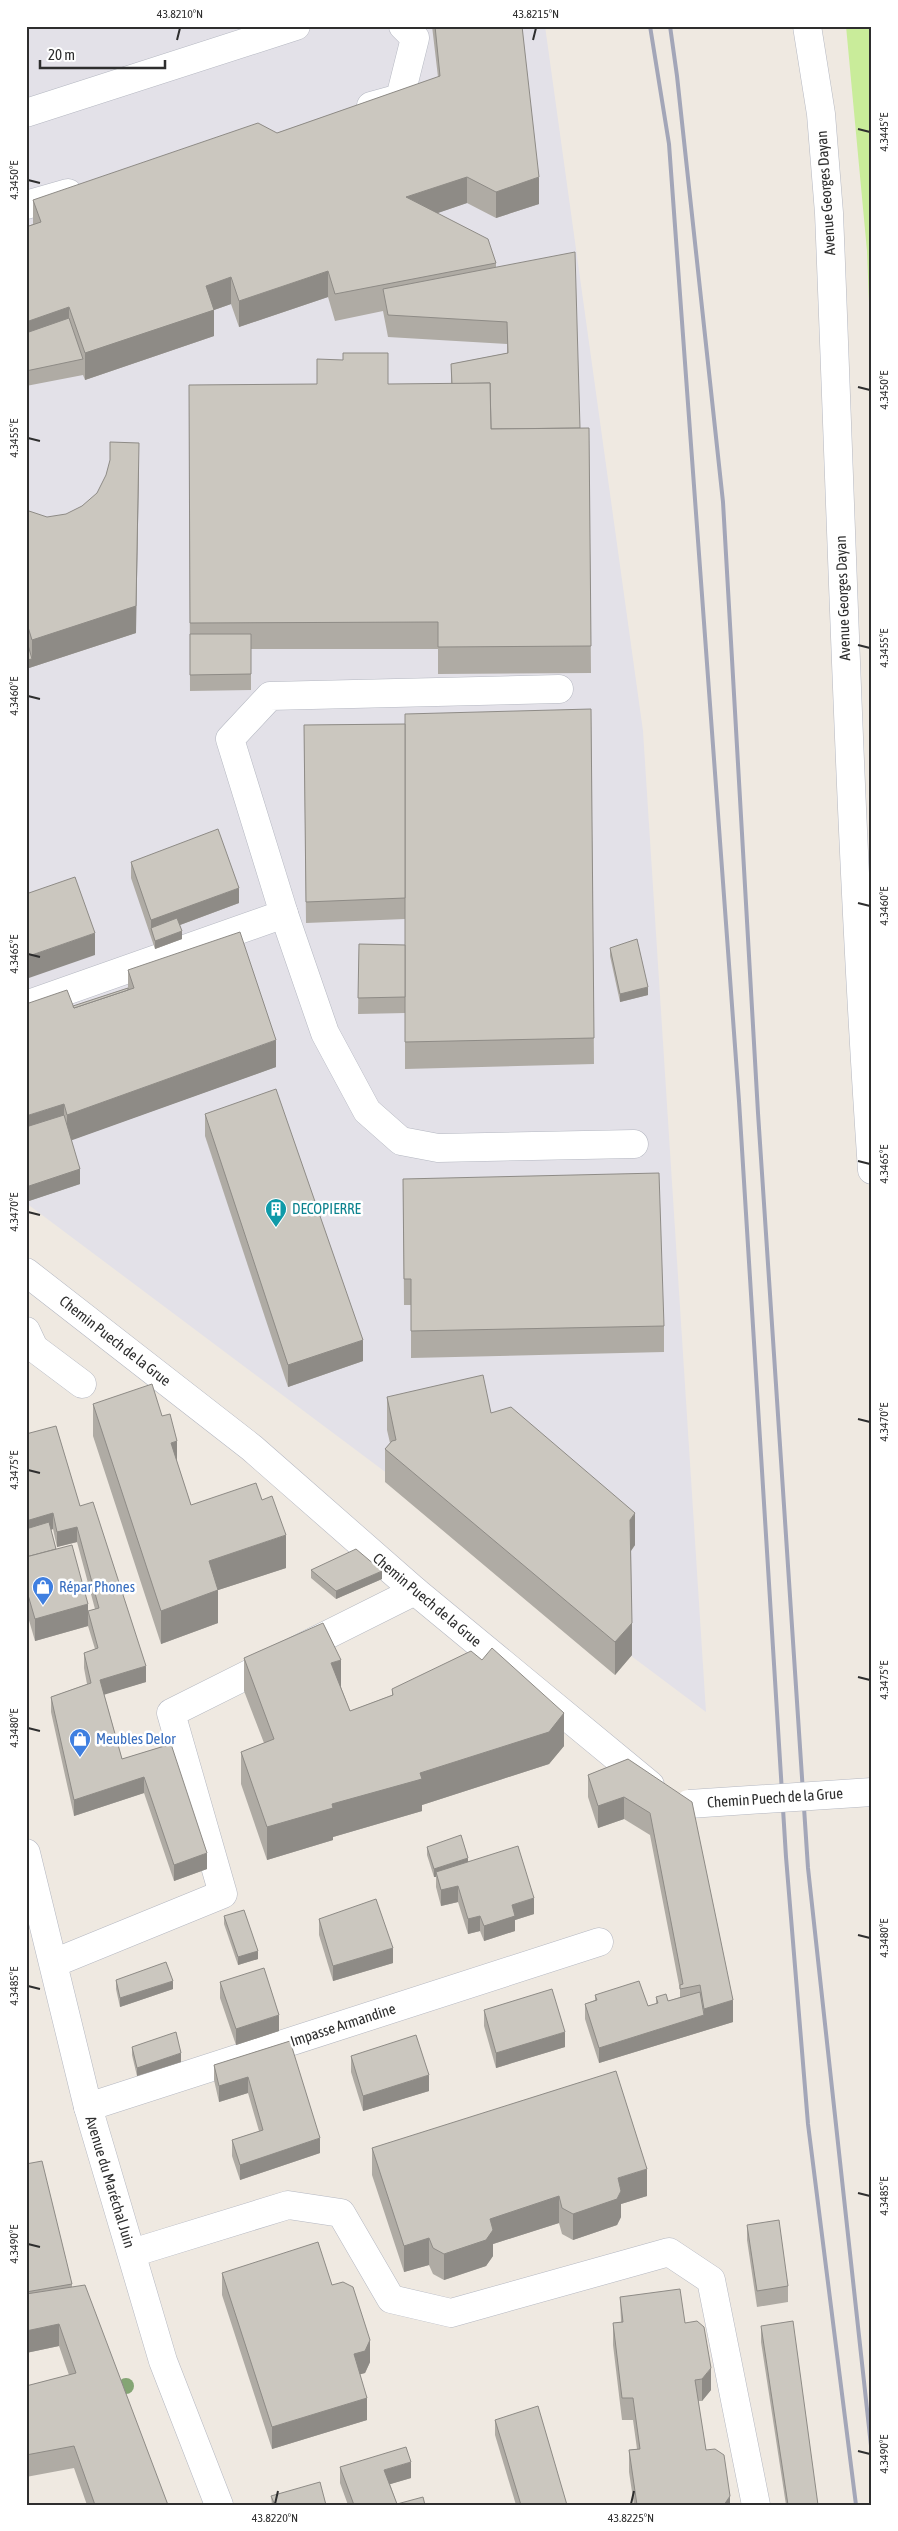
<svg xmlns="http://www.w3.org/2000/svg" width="898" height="2531" font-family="'Asap Condensed',sans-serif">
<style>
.industrial{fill:#e3e1e8}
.pitch{fill:#c9ec9a}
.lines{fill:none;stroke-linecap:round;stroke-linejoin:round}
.minor-casing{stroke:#b4b7c1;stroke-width:29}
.minor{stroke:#fff;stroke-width:28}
.rail{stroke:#a3a6b8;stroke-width:4}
.minor-bridge-casing{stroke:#b4b7c1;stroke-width:29;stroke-linecap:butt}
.minor-bridge{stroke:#fff;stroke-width:28}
.tree{fill:#84a574}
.wall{fill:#afaba4;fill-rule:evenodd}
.shaded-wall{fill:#8e8b86}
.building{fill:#cbc7bf;stroke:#8e8b86}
.ticks{fill:none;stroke:#2e2e2e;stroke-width:2}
.labels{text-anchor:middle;stroke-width:5;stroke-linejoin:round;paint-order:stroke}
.street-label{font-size:15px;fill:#2e2e2e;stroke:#fff}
.culture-label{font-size:15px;fill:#0d838f;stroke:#fff;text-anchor:start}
.shop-label{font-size:15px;fill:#366cbe;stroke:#fff;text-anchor:start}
.neatline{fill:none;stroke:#2e2e2e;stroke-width:2}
.ticks-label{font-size:12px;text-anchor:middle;fill:#2e2e2e}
</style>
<rect width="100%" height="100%" fill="#efe9e1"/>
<polygon class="industrial" points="26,26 545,26 643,731 706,1712 26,1203"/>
<polygon class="pitch" points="846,26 872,26 872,379 867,251"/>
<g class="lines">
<g class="minor-casing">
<g id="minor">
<path d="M 807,26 L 821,114 L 829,213 C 842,532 850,852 872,1170"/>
<polyline points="371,106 400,98 415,38 403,26"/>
<polyline points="26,113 296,26"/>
<polyline points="26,205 68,193"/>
<polyline points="284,914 230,739 270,696 559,689"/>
<polyline points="26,1005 284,914 325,1033 367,1111 401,1141 438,1148 634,1144"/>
<polyline points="26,1272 252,1448 415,1591 650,1785"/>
<polyline points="26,1331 34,1348 82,1384"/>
<polyline points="26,1853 88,2107 163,2361 219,2505"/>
<polyline points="54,1963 223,1894 171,1713 415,1591"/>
<polyline points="88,2107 599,1942"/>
<polyline points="132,2253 288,2205 341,2213 391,2299 451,2313 669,2252 711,2280 756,2505"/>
</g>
</g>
<use href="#minor" class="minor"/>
<g class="rail">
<polyline points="650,26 669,144 739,1101 786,1857 808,2124 856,2505"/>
<polyline points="670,26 677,76 723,502 758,1113 808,1868 872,2455"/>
</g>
<g class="minor-bridge-casing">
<polyline id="minor-bridge" points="689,1804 872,1792"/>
</g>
<use href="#minor-bridge" class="minor-bridge"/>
</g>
<circle class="tree" cx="126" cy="2386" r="8"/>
<g class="wall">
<polygon points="432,26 522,26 539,204 496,218 467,203 437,213 496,263 496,267 580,428 589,428 591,673 438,674 438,649 251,649 251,690 190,691 189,385 451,384 451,364 507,353 507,344 388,337 383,311 335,321 328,297 239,327 231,304 214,310 214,336 85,380 83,375 26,386 26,227 33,224 33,200 277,133 438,77"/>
<polygon points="26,510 136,633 26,669"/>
<polygon points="591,709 594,1064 405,1069 405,1002 405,1013 358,1014 359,944 405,945 405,919 306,923 304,725 405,724"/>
<polygon points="131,862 239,903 180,925 182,939 155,949 131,878"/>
<polygon points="610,948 648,995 620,1002 610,956"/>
<polygon points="128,970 276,1067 71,1140 80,1184 26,1202 73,1006 128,988"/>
<polygon points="205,1114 363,1361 288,1387 205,1136"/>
<polygon points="403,1179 664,1326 664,1352 411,1358 411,1305 404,1305"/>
<polygon points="387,1397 491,1413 635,1545 631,1551 632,1655 615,1675 385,1482 385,1449 390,1443 387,1430"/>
<polygon points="93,1404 177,1462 191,1505 286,1568 218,1590 218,1623 161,1644 93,1436"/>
<path d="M 26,1434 L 80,1506 L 146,1682 L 104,1694 L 122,1759 L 171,1744 L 207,1869 L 174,1881 L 144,1793 L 74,1816 L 51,1712 L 51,1697 L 87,1684 L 84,1668 L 84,1653 L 95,1649 L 88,1626 L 35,1641 L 26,1610 ZM 53,1529 L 57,1547 L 77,1542 L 95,1609 L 88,1611 L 56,1549 L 51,1530 Z"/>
<polygon points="311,1570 382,1579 336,1599 311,1578"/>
<polygon points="244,1658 341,1687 350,1711 392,1695 392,1689 564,1746 549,1764 422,1805 422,1811 333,1837 333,1840 267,1860 241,1784 241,1752 264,1743 244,1691"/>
<polygon points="628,1759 733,2022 599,2063 585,2019 585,2004 595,2000 595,1995 648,2006 656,2004 656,1997 668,2001 680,1997 680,1990 650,1835 624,1819 598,1828 588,1797 588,1775"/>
<polygon points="427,1847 468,1861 534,1914 515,1920 515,1931 484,1941 480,1931 468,1934 458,1902 441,1906 436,1887 436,1877 434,1877 427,1855"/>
<polygon points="224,1916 258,1959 238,1965 224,1924"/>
<polygon points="319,1919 393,1963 333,1981 319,1935"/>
<polygon points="116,1980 173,1989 120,2007 116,1989"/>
<polygon points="220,1982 279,2031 236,2045 220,1998"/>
<polygon points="484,2010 565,2047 496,2068 484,2026"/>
<polygon points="290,2041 320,2153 240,2180 232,2156 232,2140 259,2131 248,2093 219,2102 214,2080 214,2065"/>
<polygon points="132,2047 181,2062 137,2076 132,2055"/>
<polygon points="351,2056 429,2091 363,2111 351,2072"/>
<polygon points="372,2148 647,2196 621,2204 621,2217 617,2225 573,2240 562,2234 559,2223 493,2244 493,2256 486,2266 444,2280 433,2274 429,2265 404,2272 372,2175"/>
<polygon points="26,2164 72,2284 72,2287 168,2505 87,2505 74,2468 26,2477 26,2386 69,2375 59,2346 26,2353"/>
<polygon points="747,2225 788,2286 788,2302 757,2307 747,2240"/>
<polygon points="222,2273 370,2362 365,2373 360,2374 367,2420 272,2449 222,2295"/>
<polygon points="620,2297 685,2323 711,2390 702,2401 698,2401 706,2450 730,2505 634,2505 629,2472 629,2450 637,2449 633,2420 622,2420 613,2345 613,2323 621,2322"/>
<polygon points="761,2326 818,2505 786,2505 761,2342"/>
<polygon points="495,2420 567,2505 516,2505 495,2435"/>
<polygon points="340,2467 411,2478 390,2484 397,2504 425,2505 348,2505 340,2483"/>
<polygon points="271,2496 326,2505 272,2505"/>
</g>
<g class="shaded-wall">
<polygon points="467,177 467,203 406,224 406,197"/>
<polygon points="539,177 539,204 496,218 496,192"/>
<polygon points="328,271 328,297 239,327 239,301"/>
<polygon points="231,277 231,304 214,310 214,336 85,380 85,353 206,286"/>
<polygon points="69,307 69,334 26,349 26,322"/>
<polygon points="139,470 136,633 26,669 26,660 32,659 32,640"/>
<polygon points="26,627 28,627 28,653 26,654"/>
<polygon points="239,888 239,903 153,935 151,928 151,920"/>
<polygon points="182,931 182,939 155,949 155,941"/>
<polygon points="95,933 95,955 26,979 26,957"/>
<polygon points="648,987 648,995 620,1002 620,994"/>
<polygon points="276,1040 276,1067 67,1142 67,1115"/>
<polygon points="64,1104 64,1131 26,1143 26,1116"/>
<polygon points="80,1169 80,1184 26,1202 26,1187"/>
<polygon points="363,1340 363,1361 288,1387 288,1365"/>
<polygon points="177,1441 177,1473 171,1443"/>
<polygon points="53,1513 53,1529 26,1537 26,1521"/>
<polygon points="635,1513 635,1545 630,1552 630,1520"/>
<polygon points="77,1527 77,1542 57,1547 57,1532"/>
<polygon points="286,1535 286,1568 209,1593 209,1561"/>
<polygon points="382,1571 382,1579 336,1599 336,1591"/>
<polygon points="218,1590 218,1623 161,1644 161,1611"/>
<polygon points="88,1604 88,1626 35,1641 35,1619"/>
<polygon points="632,1623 632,1655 615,1675 615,1642"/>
<polygon points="341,1660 341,1692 331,1663"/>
<polygon points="146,1666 146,1682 100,1696 100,1680"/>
<polygon points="564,1713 564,1746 549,1764 422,1805 422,1811 333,1837 333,1840 267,1860 267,1827 420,1773"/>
<polygon points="144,1777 144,1793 74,1816 74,1800"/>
<polygon points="624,1797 624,1819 598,1828 598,1806"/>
<polygon points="207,1853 207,1869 174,1881 174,1865"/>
<polygon points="468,1858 468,1866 436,1872 436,1877 434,1877 434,1869"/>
<polygon points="458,1886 458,1902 441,1906 441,1890"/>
<polygon points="534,1898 534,1914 515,1920 515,1931 484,1941 484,1926 512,1905"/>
<polygon points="480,1916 480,1931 468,1934 468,1919"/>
<polygon points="393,1948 393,1963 333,1981 333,1966"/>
<polygon points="258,1951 258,1959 238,1965 238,1957"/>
<polygon points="173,1981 173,1989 120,2007 120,1998"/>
<polygon points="733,2000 733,2022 599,2063 599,2048 704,2015 704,2009"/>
<polygon points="279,2015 279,2031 236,2045 236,2029"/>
<polygon points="565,2032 565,2047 496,2068 496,2053"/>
<polygon points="181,2053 181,2062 137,2076 137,2068"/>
<polygon points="429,2075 429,2091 363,2111 363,2096"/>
<polygon points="248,2077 248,2093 219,2102 219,2086"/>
<polygon points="320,2138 320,2153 240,2180 240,2165"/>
<polygon points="647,2169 647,2196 621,2204 621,2217 617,2225 573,2240 573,2214 618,2178"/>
<polygon points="559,2196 559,2223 493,2244 493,2256 486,2266 444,2280 444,2254 490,2219"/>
<polygon points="429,2238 429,2265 404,2272 404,2246"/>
<polygon points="59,2324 59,2346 26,2353 26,2331"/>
<polygon points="370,2340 370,2362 365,2373 354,2376 354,2354"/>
<polygon points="711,2368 711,2390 702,2401 702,2379"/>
<polygon points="367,2398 367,2420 272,2449 272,2427"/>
<polygon points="411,2462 411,2478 384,2486 384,2470"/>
<polygon points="730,2496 730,2505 724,2505"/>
</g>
<g class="building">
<polygon points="435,26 522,26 539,177 496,192 467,177 406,197 488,239 496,263 335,294 328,271 239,301 231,277 206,286 214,310 85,353 69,307 26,322 26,227 41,222 33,200 258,123 277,133 440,76"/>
<polygon points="575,252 580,428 491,429 490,383 452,384 451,364 508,353 507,322 388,315 383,289"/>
<polygon points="69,318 83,359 26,371 26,333"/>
<polygon points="343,353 388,353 388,384 490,383 491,429 589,428 591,646 438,647 438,622 190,623 189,385 317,384 317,359 343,360"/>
<polygon points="110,442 139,443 136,606 32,640 28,627 26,627 26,510 47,517 66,514 82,506 97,493 106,475 110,460"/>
<polygon points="190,634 251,634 251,674 190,675"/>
<polygon points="28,645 32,659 26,660 26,646"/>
<polygon points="591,709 594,1038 405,1042 405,714"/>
<polygon points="405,724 405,898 306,902 304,725"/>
<polygon points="218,829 239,888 151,920 131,862"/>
<polygon points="75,877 95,933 26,957 26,894"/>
<polygon points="177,918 182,931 155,941 151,928"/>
<polygon points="240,932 276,1040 67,1115 64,1104 26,1116 26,1004 67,990 74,1008 134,988 128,970"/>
<polygon points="637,939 648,987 620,994 610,948"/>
<polygon points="359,944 405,945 405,997 358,998"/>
<polygon points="128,988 128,990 74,1008 73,1006"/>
<polygon points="276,1089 363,1340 288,1365 205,1114"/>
<polygon points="64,1115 80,1169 26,1187 26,1127"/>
<polygon points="659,1173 664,1326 411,1331 411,1279 404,1279 403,1179"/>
<polygon points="483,1375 491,1413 511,1407 635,1513 630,1520 632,1623 615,1642 385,1449 392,1441 396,1440 387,1397"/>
<polygon points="152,1384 162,1416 170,1414 177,1441 171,1443 191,1505 256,1483 262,1500 272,1496 286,1535 209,1561 218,1590 161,1611 93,1404"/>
<polygon points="56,1426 80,1506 93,1502 146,1666 100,1680 122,1759 171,1744 207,1853 174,1865 144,1777 74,1800 51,1697 91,1683 84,1653 98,1648 88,1611 99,1608 77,1527 57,1532 53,1513 26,1521 26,1434"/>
<polygon points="49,1522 56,1549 26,1557 26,1529"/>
<polygon points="72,1545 88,1604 35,1619 26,1588 26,1557"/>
<polygon points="356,1549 382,1571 336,1591 311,1570"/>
<polygon points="323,1623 341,1660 331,1663 350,1711 393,1695 392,1689 471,1651 482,1660 492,1648 564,1713 549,1732 420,1773 422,1779 332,1804 333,1808 267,1827 241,1752 274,1739 244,1658"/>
<polygon points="628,1759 692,1802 733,2000 704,2009 700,1985 680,1989 680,1985 683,1984 650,1813 624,1797 598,1806 588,1775"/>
<polygon points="461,1835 468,1858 434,1869 427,1847"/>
<polygon points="518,1846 534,1898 512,1905 515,1916 484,1926 480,1916 468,1919 458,1886 441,1890 436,1872"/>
<polygon points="376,1899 393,1948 333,1966 319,1919"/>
<polygon points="244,1910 258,1951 238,1957 224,1916"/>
<polygon points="166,1962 173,1981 120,1998 116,1980"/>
<polygon points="264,1968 279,2015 236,2029 220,1982"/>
<polygon points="639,1981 648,2006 658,2003 656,1997 666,1994 668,2001 700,1992 704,2015 599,2048 585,2004 597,2000 595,1995"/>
<polygon points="552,1989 565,2032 496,2053 484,2010"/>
<polygon points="176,2032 181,2053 137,2068 132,2047"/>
<polygon points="416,2035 429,2075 363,2096 351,2056"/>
<polygon points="290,2041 320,2138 240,2165 232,2140 263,2130 248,2077 219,2086 214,2065"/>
<polygon points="616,2071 647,2169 618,2178 621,2191 617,2199 573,2214 562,2208 559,2196 490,2219 493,2230 486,2240 444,2254 433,2248 429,2238 404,2246 372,2148"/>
<polygon points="42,2161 72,2284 26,2292 26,2164"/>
<polygon points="779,2220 788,2286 757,2291 747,2225"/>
<polygon points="318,2242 332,2285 343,2282 353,2287 370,2340 365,2351 354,2354 367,2398 272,2427 222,2273"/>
<polygon points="85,2285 168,2505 95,2505 74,2446 26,2455 26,2386 76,2373 59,2324 26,2331 26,2294"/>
<polygon points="680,2289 685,2323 697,2321 704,2327 711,2368 702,2379 695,2380 706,2450 715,2449 724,2455 730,2496 724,2505 637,2505 629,2450 640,2449 633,2398 622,2398 613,2323 623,2322 620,2297"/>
<polygon points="793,2321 818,2505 788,2505 761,2326"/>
<polygon points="538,2406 567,2505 521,2505 495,2420"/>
<polygon points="406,2447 411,2462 384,2470 397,2504 423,2497 425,2505 354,2505 340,2467"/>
<polygon points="320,2482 326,2505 275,2505 271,2496"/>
</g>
<path class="ticks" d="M 177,40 L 180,28M 533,40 L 536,28M 858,129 L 870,132M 28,180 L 40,183M 858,387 L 870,390M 28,438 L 40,441M 858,645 L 870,648M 28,696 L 40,699M 858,903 L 870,906M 28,954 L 40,957M 858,1161 L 870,1164M 28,1212 L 40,1215M 858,1419 L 870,1422M 28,1470 L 40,1473M 858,1677 L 870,1680M 28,1728 L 40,1731M 858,1935 L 870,1938M 28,1986 L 40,1989M 858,2193 L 870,2196M 28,2244 L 40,2247M 858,2451 L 870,2454M 275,2504 L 278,2491M 631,2504 L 634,2491"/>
<defs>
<g id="building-pin" transform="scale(1.125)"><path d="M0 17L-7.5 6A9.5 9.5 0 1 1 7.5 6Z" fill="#0f9aa8" stroke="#fff"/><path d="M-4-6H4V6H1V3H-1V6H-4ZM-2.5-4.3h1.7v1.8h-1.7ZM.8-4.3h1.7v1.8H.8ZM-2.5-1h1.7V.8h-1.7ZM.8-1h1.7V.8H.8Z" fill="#fff"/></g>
<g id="shop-pin" transform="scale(1.125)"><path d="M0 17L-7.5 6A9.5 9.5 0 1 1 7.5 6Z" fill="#3f7fe0" stroke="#fff"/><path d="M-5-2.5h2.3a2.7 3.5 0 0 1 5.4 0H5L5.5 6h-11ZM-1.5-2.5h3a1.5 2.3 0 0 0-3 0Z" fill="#fff"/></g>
</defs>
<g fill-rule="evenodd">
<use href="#building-pin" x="276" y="1209"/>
<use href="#shop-pin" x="43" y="1587"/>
<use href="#shop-pin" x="80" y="1739"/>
</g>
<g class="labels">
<g class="street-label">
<text transform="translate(826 193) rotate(-94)" y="5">Avenue Georges Dayan</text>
<text transform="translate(843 598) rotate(-92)" y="5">Avenue Georges Dayan</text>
<text transform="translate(115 1341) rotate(38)" y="5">Chemin Puech de la Grue</text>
<text transform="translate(427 1600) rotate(40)" y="5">Chemin Puech de la Grue</text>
<text transform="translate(775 1798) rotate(-4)" y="5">Chemin Puech de la Grue</text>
<text transform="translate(343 2025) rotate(-18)" y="5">Impasse Armandine</text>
<text transform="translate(110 2182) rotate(73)" y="5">Avenue du Maréchal Juin</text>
</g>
<g class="culture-label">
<text x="292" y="1214">DECOPIERRE</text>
</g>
<g class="shop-label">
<text x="59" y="1592">Répar Phones</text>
<text x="96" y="1744">Meubles Delor</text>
</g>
</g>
<rect width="898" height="2531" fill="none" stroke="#ffffff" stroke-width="55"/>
<path d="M40 60v8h125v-8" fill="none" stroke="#2e2e2e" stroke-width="2.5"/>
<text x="48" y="60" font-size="15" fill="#2e2e2e" stroke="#ffffff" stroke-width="4" paint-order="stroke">20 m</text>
<rect x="28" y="28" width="842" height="2476" class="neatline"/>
<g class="ticks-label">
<text x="180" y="18">43.8210°N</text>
<text x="536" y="18">43.8215°N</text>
<text transform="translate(884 132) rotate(-90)" y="4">4.3445°E</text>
<text transform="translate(14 180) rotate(-90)" y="4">4.3450°E</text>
<text transform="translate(884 390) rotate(-90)" y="4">4.3450°E</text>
<text transform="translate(14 438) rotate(-90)" y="4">4.3455°E</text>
<text transform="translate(884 648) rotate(-90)" y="4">4.3455°E</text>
<text transform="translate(14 696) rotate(-90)" y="4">4.3460°E</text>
<text transform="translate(884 906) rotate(-90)" y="4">4.3460°E</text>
<text transform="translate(14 954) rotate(-90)" y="4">4.3465°E</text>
<text transform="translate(884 1164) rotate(-90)" y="4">4.3465°E</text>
<text transform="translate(14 1212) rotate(-90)" y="4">4.3470°E</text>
<text transform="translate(884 1422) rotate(-90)" y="4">4.3470°E</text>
<text transform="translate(14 1470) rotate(-90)" y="4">4.3475°E</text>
<text transform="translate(884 1680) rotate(-90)" y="4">4.3475°E</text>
<text transform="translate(14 1728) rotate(-90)" y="4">4.3480°E</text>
<text transform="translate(884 1938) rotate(-90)" y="4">4.3480°E</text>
<text transform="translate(14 1986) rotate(-90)" y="4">4.3485°E</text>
<text transform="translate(884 2196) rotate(-90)" y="4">4.3485°E</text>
<text transform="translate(14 2244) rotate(-90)" y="4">4.3490°E</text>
<text transform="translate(884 2454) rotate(-90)" y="4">4.3490°E</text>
<text x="275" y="2522">43.8220°N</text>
<text x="631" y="2522">43.8225°N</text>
</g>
</svg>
